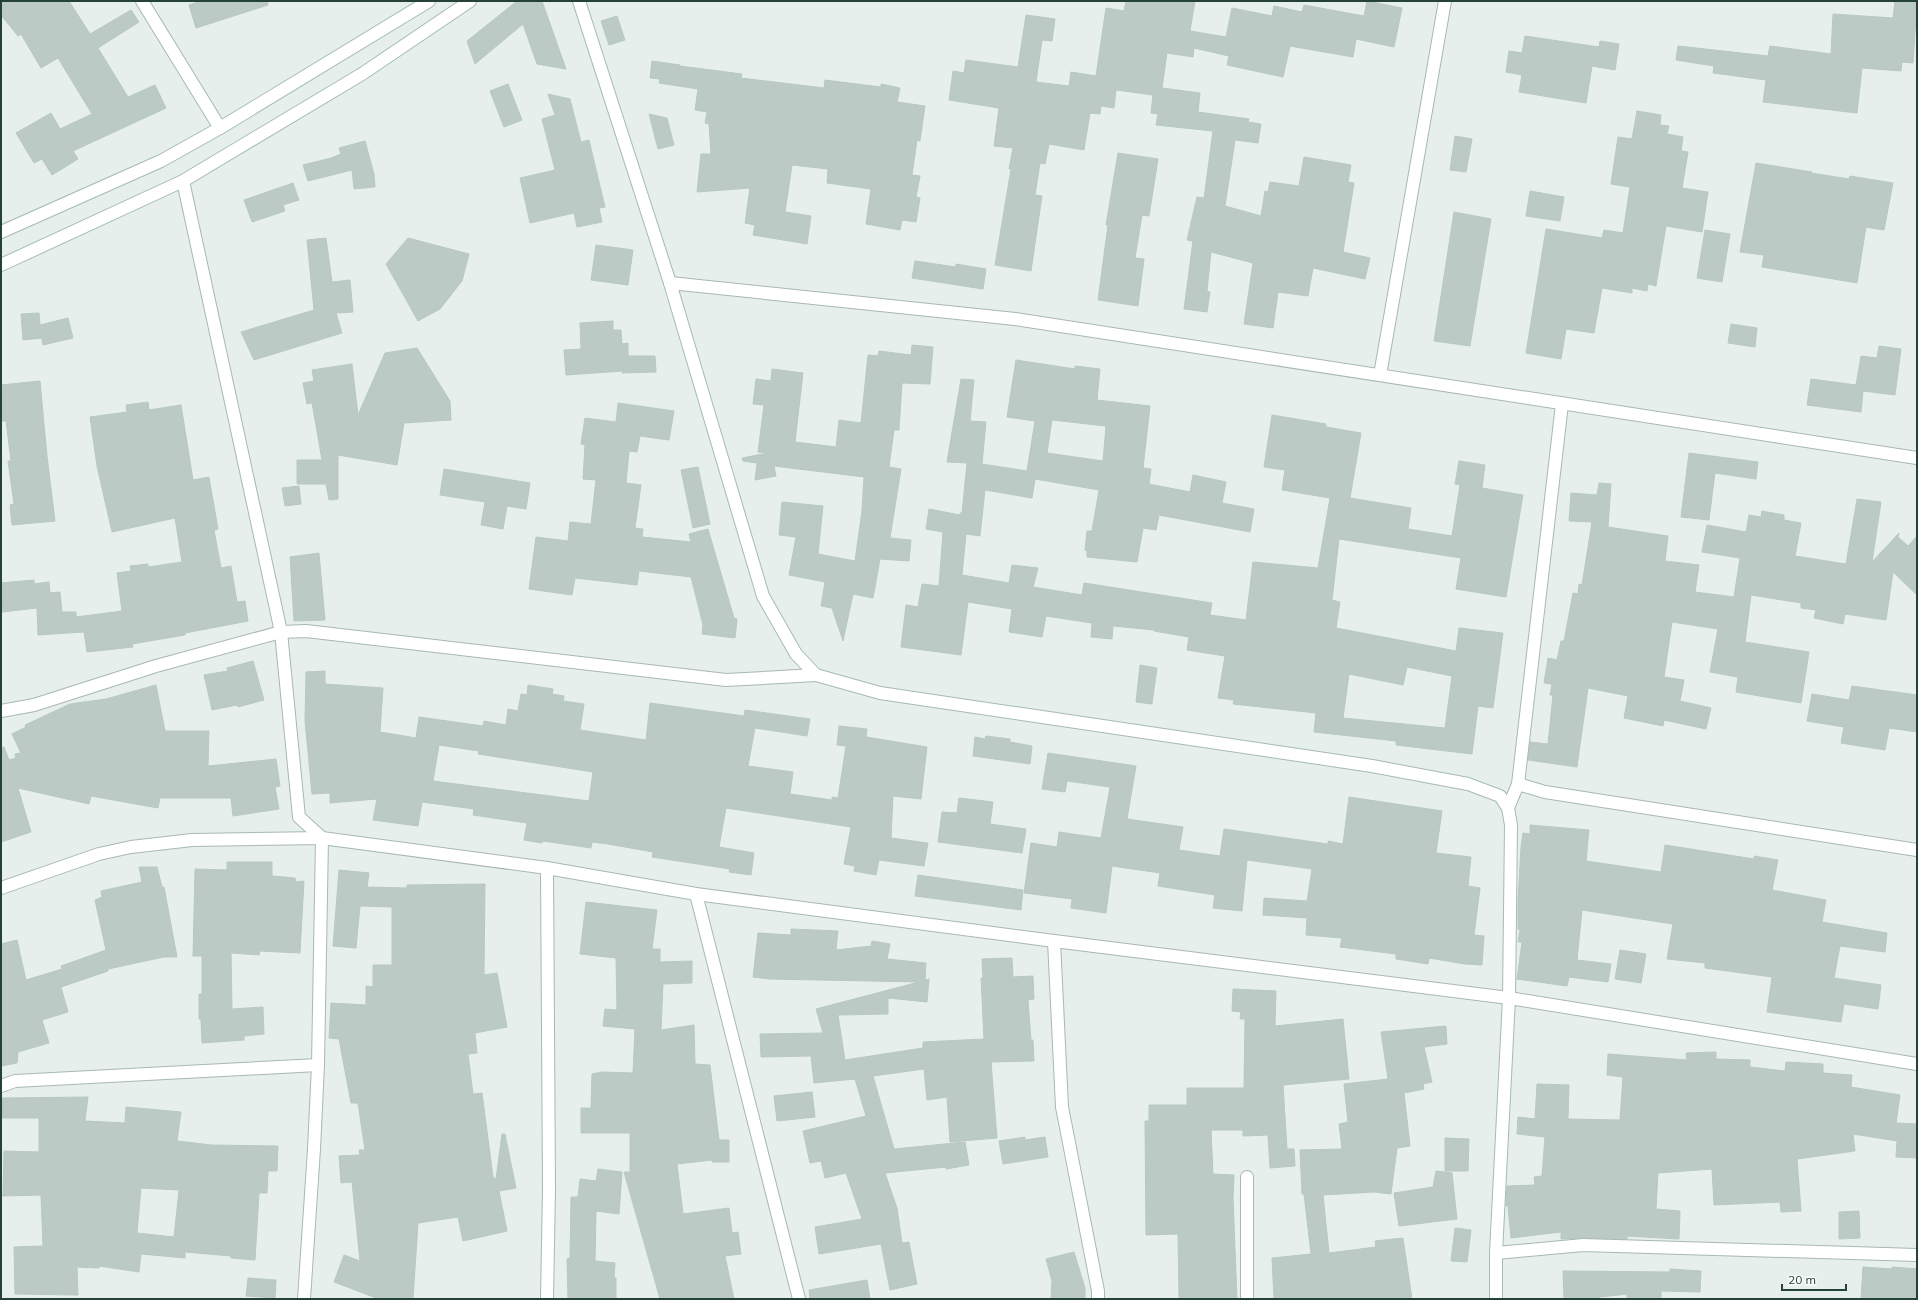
<svg xmlns="http://www.w3.org/2000/svg" width="1918" height="1300" font-family="Mulish,sans-serif">
<style>
.building{fill:#bbcac4;stroke:#b8c9c2;fill-rule:evenodd}
.lines{fill:none;stroke-linecap:round;stroke-linejoin:round}
.street-casing{stroke:#a8b8b2;stroke-width:14}
.secondary-casing{stroke:#a4bbb3;stroke-width:14}
.street{stroke:#fff;stroke-width:12}
.secondary{stroke:#fff;stroke-width:12}
</style>
<rect width="100%" height="100%" fill="#e6efeb"/>
<g class="building">
<polygon points="1,1 69,1 90,34 131,10 139,22 98,48 128,97 155,85 166,108 73,151 78,159 52,175 42,159 34,163 16,133 51,113 60,129 92,114 58,58 41,68 21,34 18,36 1,15"/>
<polygon points="201,1 267,1 268,5 196,28 189,5"/>
<polygon points="517,1 542,1 566,69 537,64 523,24 475,64 467,41"/>
<polygon points="1126,1 1195,1 1190,31 1226,37 1232,8 1272,16 1274,6 1302,12 1304,5 1364,16 1367,1 1402,8 1394,47 1356,39 1353,57 1290,46 1283,77 1227,65 1229,56 1194,48 1193,57 1167,53 1162,88 1200,93 1198,112 1249,119 1248,122 1261,124 1258,143 1235,140 1225,206 1261,216 1265,191 1268,192 1270,182 1299,186 1304,157 1351,165 1348,182 1354,183 1343,252 1370,258 1365,279 1313,268 1308,296 1278,292 1273,328 1244,324 1253,263 1211,252 1207,291 1210,292 1207,312 1184,309 1193,241 1187,240 1197,197 1204,198 1213,131 1156,125 1158,114 1151,113 1153,95 1116,90 1114,108 1101,106 1100,114 1090,113 1084,150 1049,144 1045,164 1040,163 1035,195 1042,196 1031,271 995,265 1011,169 1009,169 1013,148 994,146 999,108 949,100 953,71 964,73 966,60 1018,67 1026,15 1055,19 1052,41 1042,40 1036,82 1069,86 1071,72 1096,76 1106,8 1124,11"/>
<polygon points="1895,1 1917,1 1913,63 1902,62 1901,71 1862,68 1857,113 1763,102 1766,80 1713,73 1714,66 1676,60 1678,46 1768,56 1770,46 1831,54 1833,14 1893,18"/>
<polygon points="617,16 625,40 609,45 601,21"/>
<polygon points="1525,36 1599,47 1600,41 1619,44 1615,70 1592,66 1586,103 1519,92 1522,75 1506,72 1509,51 1522,53"/>
<polygon points="652,61 680,65 680,66 742,74 741,78 824,88 825,80 881,87 881,84 900,88 897,102 925,106 920,141 917,140 912,175 920,176 916,197 920,198 916,222 902,220 900,230 866,224 871,189 827,183 828,169 792,165 785,212 811,216 807,244 753,235 755,225 745,223 750,188 697,192 701,154 711,154 709,124 705,123 707,112 695,110 698,89 659,83 660,79 650,78"/>
<polygon points="508,84 522,120 504,127 490,91"/>
<polygon points="548,94 570,99 581,142 589,140 605,207 599,208 602,222 577,227 574,213 530,223 520,178 555,170 542,119 555,115"/>
<polygon points="1637,111 1661,115 1660,125 1669,126 1667,134 1683,137 1681,151 1688,152 1682,188 1708,192 1702,232 1666,226 1656,286 1648,284 1647,291 1632,288 1632,293 1602,288 1594,333 1566,329 1561,359 1526,353 1546,229 1602,238 1604,230 1623,233 1630,187 1611,184 1618,137 1632,139"/>
<polygon points="649,114 667,118 674,145 658,149"/>
<polygon points="1455,136 1472,139 1466,172 1450,170"/>
<polygon points="365,141 374,174 375,187 354,189 352,170 308,181 303,165 331,158 341,154 339,148"/>
<polygon points="1118,153 1158,159 1149,216 1142,215 1135,258 1144,259 1138,306 1098,300 1108,225 1106,225"/>
<polygon points="1756,163 1812,172 1811,173 1849,179 1850,176 1893,183 1884,230 1866,227 1857,283 1762,267 1764,255 1740,252"/>
<polygon points="293,183 299,200 283,205 285,211 252,222 244,200"/>
<polygon points="1530,191 1564,197 1560,221 1526,216"/>
<polygon points="1454,212 1491,219 1470,346 1434,341"/>
<polygon points="1705,230 1730,234 1722,282 1697,278"/>
<polygon points="326,238 332,282 350,280 353,312 336,313 342,333 254,360 241,332 314,310 307,240"/>
<polygon points="408,238 469,254 462,281 440,309 418,321 386,264"/>
<polygon points="596,245 633,250 628,285 591,280"/>
<polygon points="915,261 956,267 956,264 986,269 983,289 912,278"/>
<polygon points="39,313 40,325 68,318 73,338 43,345 41,334 42,338 23,340 21,314"/>
<polygon points="613,321 613,330 621,330 622,344 628,343 628,356 655,356 656,372 622,373 623,371 566,375 564,350 581,349 580,323"/>
<polygon points="1731,324 1757,328 1755,347 1728,343"/>
<polygon points="912,345 933,347 930,384 902,383 899,430 894,430 889,467 901,469 890,538 911,540 909,561 880,559 873,598 853,594 843,641 832,608 821,606 825,582 789,575 796,537 779,535 782,502 823,506 818,554 855,561 862,511 864,477 774,466 776,476 755,480 757,463 743,461 742,458 768,453 758,452 764,405 753,404 756,379 771,381 772,369 803,373 795,442 836,447 839,420 861,423 868,355 878,356 879,351 911,355"/>
<polygon points="1879,346 1901,349 1895,395 1863,391 1861,412 1807,405 1811,379 1856,385 1861,356 1877,358"/>
<polygon points="417,348 450,401 451,420 404,423 397,465 338,455 338,499 329,500 326,484 297,484 297,460 322,460 312,403 307,404 303,383 314,381 312,370 352,364 358,415 385,353"/>
<path d="M 1016,360 L 1075,369 L 1075,366 L 1100,369 L 1097,400 L 1150,406 L 1143,468 L 1151,469 L 1149,484 L 1190,492 L 1193,475 L 1226,482 L 1222,503 L 1254,509 L 1250,532 L 1159,515 L 1156,530 L 1143,528 L 1137,562 L 1087,557 L 1087,551 L 1085,550 L 1087,531 L 1092,531 L 1099,490 L 1035,479 L 1032,498 L 985,490 L 980,536 L 966,534 L 962,575 L 1009,583 L 1012,565 L 1038,568 L 1033,587 L 1082,595 L 1084,583 L 1212,603 L 1210,615 L 1246,620 L 1253,562 L 1318,568 L 1330,498 L 1282,490 L 1285,470 L 1264,467 L 1272,415 L 1326,424 L 1326,427 L 1361,433 L 1350,498 L 1411,508 L 1408,529 L 1452,536 L 1460,485 L 1455,484 L 1459,461 L 1485,465 L 1482,488 L 1523,495 L 1506,597 L 1456,589 L 1461,558 L 1339,539 L 1332,600 L 1340,602 L 1336,628 L 1456,651 L 1459,628 L 1503,633 L 1493,708 L 1478,706 L 1472,754 L 1396,745 L 1396,741 L 1314,732 L 1316,713 L 1233,704 L 1234,700 L 1218,698 L 1225,656 L 1187,650 L 1189,637 L 1154,631 L 1154,630 L 1113,626 L 1112,639 L 1091,637 L 1092,623 L 1046,616 L 1042,637 L 1009,632 L 1012,609 L 968,602 L 961,655 L 901,647 L 906,605 L 918,607 L 922,584 L 939,586 L 943,532 L 926,529 L 929,509 L 960,515 L 960,513 L 962,513 L 967,463 L 947,462 L 961,379 L 974,380 L 970,421 L 986,422 L 982,464 L 1027,471 L 1035,421 L 1007,417 ZM 1052,420 L 1106,426 L 1103,461 L 1047,453 ZM 1407,667 L 1452,676 L 1445,728 L 1343,718 L 1349,674 L 1403,685 Z"/>
<polygon points="40,381 47,456 55,521 12,525 10,505 14,504 8,461 11,461 6,421 1,421 1,385"/>
<polygon points="148,402 149,410 181,405 193,480 209,477 218,529 214,530 221,568 231,566 237,602 245,601 248,621 185,633 185,635 132,644 133,647 87,652 84,632 38,635 37,608 2,612 1,583 34,580 34,584 49,582 50,593 60,592 62,612 76,612 76,617 122,611 117,573 131,571 130,566 148,564 148,567 182,562 175,518 112,532 97,466 90,417 127,412 126,405"/>
<polygon points="618,403 674,411 669,440 640,436 637,452 629,451 626,483 641,485 635,528 643,529 642,537 691,542 689,534 708,529 734,618 737,619 735,638 702,634 703,625 691,577 639,571 637,585 575,578 572,595 529,589 536,537 568,541 570,522 591,524 596,480 583,479 585,445 581,444 585,418 616,422"/>
<polygon points="1689,453 1758,462 1756,479 1715,473 1709,520 1681,517"/>
<polygon points="698,467 710,524 693,528 681,470"/>
<polygon points="444,469 530,483 526,509 507,506 503,529 481,525 485,502 440,495"/>
<polygon points="1599,483 1611,484 1608,527 1668,536 1665,561 1699,565 1695,592 1734,597 1740,558 1702,552 1707,525 1746,532 1749,515 1761,517 1762,511 1784,515 1784,520 1801,523 1795,556 1846,564 1857,499 1881,502 1872,562 1899,533 1898,537 1908,546 1917,536 1917,595 1893,572 1886,620 1845,614 1843,624 1814,618 1816,610 1801,608 1801,603 1751,595 1745,642 1809,652 1801,703 1736,692 1738,677 1710,672 1718,629 1672,622 1664,677 1684,680 1680,701 1711,708 1706,729 1664,720 1663,726 1624,718 1628,696 1588,688 1577,767 1528,760 1530,742 1548,744 1553,695 1550,695 1552,684 1544,683 1548,658 1557,660 1561,641 1564,641 1573,593 1578,594 1579,584 1582,585 1592,522 1569,521 1571,493 1597,495"/>
<polygon points="299,486 301,504 285,506 282,488"/>
<polygon points="319,553 325,620 294,621 290,557"/>
<polygon points="253,661 264,700 238,707 237,705 212,710 204,675 228,671 227,668"/>
<polygon points="1140,665 1157,668 1152,704 1136,702"/>
<path d="M 325,671 L 325,684 L 383,688 L 380,732 L 416,738 L 419,717 L 483,726 L 484,721 L 506,725 L 508,709 L 518,711 L 521,694 L 527,695 L 528,685 L 553,689 L 552,694 L 564,696 L 563,701 L 584,704 L 580,730 L 646,740 L 650,703 L 744,716 L 745,710 L 810,719 L 807,736 L 755,728 L 748,766 L 793,772 L 790,794 L 832,800 L 832,797 L 838,798 L 846,746 L 837,745 L 839,726 L 867,729 L 866,737 L 927,747 L 921,799 L 893,796 L 891,838 L 928,843 L 924,866 L 879,860 L 876,875 L 854,871 L 855,866 L 844,864 L 851,827 L 726,808 L 719,847 L 754,853 L 751,875 L 729,872 L 730,869 L 652,857 L 653,852 L 608,844 L 592,842 L 591,848 L 543,841 L 542,843 L 524,840 L 527,823 L 473,815 L 474,809 L 422,802 L 418,826 L 373,820 L 377,799 L 330,803 L 330,793 L 312,794 L 305,721 L 306,672 ZM 439,745 L 479,751 L 478,754 L 593,772 L 589,801 L 433,781 Z"/>
<polygon points="156,685 165,731 209,731 208,766 276,759 280,786 275,787 279,809 233,816 231,798 160,798 158,808 91,796 89,804 18,788 31,832 1,842 1,748 4,747 9,760 16,758 15,754 21,753 12,734 26,727 25,725 70,704 106,699"/>
<polygon points="1852,686 1917,695 1917,732 1889,728 1885,750 1841,743 1844,727 1807,721 1812,694 1849,700"/>
<polygon points="986,736 1010,739 1010,742 1032,746 1030,764 973,756 975,737 985,739"/>
<polygon points="1048,753 1136,766 1127,819 1183,827 1179,850 1220,856 1224,829 1328,844 1328,841 1343,844 1349,797 1442,811 1436,853 1471,857 1468,886 1480,888 1474,935 1484,936 1482,965 1465,964 1429,958 1428,964 1396,959 1396,954 1340,947 1342,938 1306,935 1307,918 1263,915 1264,898 1307,901 1312,869 1247,860 1242,911 1213,908 1215,895 1158,886 1160,873 1112,866 1106,913 1071,908 1072,899 1024,893 1031,843 1057,847 1059,832 1101,838 1110,787 1067,781 1065,792 1042,789"/>
<polygon points="959,798 993,802 990,824 1026,829 1022,853 938,842 942,812 957,813"/>
<polygon points="1530,825 1589,830 1586,861 1661,872 1665,845 1754,859 1754,856 1778,860 1772,890 1826,900 1822,922 1887,933 1885,952 1840,946 1834,978 1881,985 1878,1009 1844,1004 1841,1022 1767,1012 1772,977 1705,968 1705,963 1667,959 1673,924 1582,910 1577,960 1611,964 1608,982 1569,977 1567,986 1517,979 1522,942 1518,942 1520,930 1518,929 1518,900 1521,847 1523,833 1530,834"/>
<polygon points="227,862 272,862 272,876 295,878 296,882 304,881 300,953 260,951 259,955 231,953 232,1009 263,1007 264,1034 244,1036 244,1040 202,1043 201,1019 199,1019 199,994 202,994 202,956 193,956 195,869 227,870"/>
<polygon points="139,867 157,867 162,887 164,887 177,957 164,957 108,969 108,971 61,987 68,1012 42,1020 49,1043 18,1052 17,1063 1,1066 1,944 17,940 26,980 62,969 61,966 106,950 95,900 102,897 101,891 142,882"/>
<polygon points="339,870 369,873 367,887 407,888 407,885 485,884 484,975 497,973 507,1027 475,1033 477,1053 468,1054 473,1094 482,1093 493,1177 496,1179 502,1134 505,1134 516,1188 499,1191 507,1231 463,1241 458,1217 418,1223 413,1299 379,1299 334,1282 344,1255 360,1261 352,1182 341,1183 339,1156 360,1155 359,1150 365,1150 358,1103 351,1103 339,1039 329,1038 331,1003 366,1005 366,986 373,987 373,965 392,965 392,907 360,906 356,948 333,946"/>
<polygon points="918,875 1023,890 1021,910 915,896"/>
<polygon points="586,902 657,910 652,949 660,949 660,962 692,961 692,983 663,984 661,1030 694,1025 695,1064 710,1065 719,1140 729,1140 729,1162 712,1162 712,1160 677,1164 683,1214 729,1208 732,1233 738,1232 741,1254 725,1256 734,1299 660,1299 624,1172 630,1172 630,1133 581,1133 581,1108 591,1108 592,1074 602,1072 633,1073 635,1029 603,1026 605,1009 617,1010 616,958 580,954"/>
<polygon points="791,929 838,931 836,950 871,946 872,941 890,944 887,959 926,963 925,980 929,979 927,1002 888,998 888,1014 838,1015 845,1060 923,1048 923,1042 984,1039 981,978 983,978 982,959 1012,958 1013,977 1033,976 1034,999 1028,1000 1031,1040 1033,1040 1034,1061 991,1062 997,1138 950,1142 947,1097 927,1100 924,1069 873,1076 894,1149 965,1142 969,1165 946,1169 946,1167 885,1173 897,1208 902,1243 909,1242 917,1284 890,1290 881,1244 819,1254 815,1227 862,1219 846,1173 825,1178 821,1161 810,1163 803,1131 866,1116 855,1079 814,1083 811,1056 761,1057 760,1034 823,1033 816,1009 919,982 769,979 753,977 758,933 791,935"/>
<polygon points="1620,950 1646,954 1641,983 1615,979"/>
<polygon points="1233,989 1276,991 1275,1026 1343,1019 1349,1079 1283,1085 1287,1149 1294,1149 1295,1166 1270,1168 1268,1135 1243,1136 1243,1130 1211,1130 1213,1174 1234,1175 1233,1198 1237,1299 1179,1299 1178,1234 1146,1235 1145,1121 1149,1121 1149,1105 1187,1105 1187,1088 1244,1088 1245,1019 1240,1019 1241,1012 1232,1011"/>
<polygon points="1446,1026 1447,1044 1424,1047 1432,1082 1423,1084 1424,1089 1404,1093 1410,1146 1397,1148 1391,1194 1374,1192 1323,1195 1329,1253 1376,1247 1375,1241 1403,1238 1412,1299 1274,1299 1272,1258 1311,1254 1304,1194 1302,1194 1300,1150 1342,1149 1339,1124 1348,1122 1344,1084 1388,1079 1381,1032"/>
<polygon points="1716,1052 1716,1059 1750,1060 1750,1067 1785,1071 1786,1062 1823,1064 1823,1073 1852,1075 1851,1087 1900,1095 1896,1123 1917,1124 1917,1158 1896,1157 1897,1141 1853,1134 1855,1151 1797,1159 1801,1211 1781,1212 1780,1202 1714,1205 1712,1169 1658,1173 1656,1209 1680,1211 1679,1239 1627,1236 1627,1239 1583,1238 1561,1239 1561,1232 1511,1238 1508,1206 1506,1206 1507,1186 1535,1185 1534,1177 1542,1176 1545,1137 1517,1134 1518,1117 1535,1119 1537,1084 1569,1085 1568,1119 1620,1120 1623,1077 1607,1075 1608,1054 1687,1060 1686,1053"/>
<polygon points="812,1092 815,1117 777,1121 774,1096"/>
<path d="M 88,1097 L 85,1121 L 125,1123 L 126,1107 L 181,1112 L 177,1141 L 211,1145 L 278,1146 L 277,1171 L 268,1171 L 267,1193 L 259,1193 L 255,1260 L 231,1258 L 231,1256 L 185,1252 L 185,1258 L 141,1254 L 139,1272 L 99,1266 L 99,1268 L 77,1267 L 78,1295 L 15,1294 L 14,1247 L 43,1246 L 41,1195 L 3,1196 L 4,1151 L 39,1152 L 39,1118 L 2,1118 L 2,1098 ZM 141,1188 L 179,1190 L 174,1237 L 137,1233 Z"/>
<polygon points="1025,1137 1025,1140 1045,1137 1048,1157 1003,1164 999,1141"/>
<polygon points="1445,1138 1469,1139 1468,1171 1445,1171"/>
<polygon points="598,1169 622,1172 619,1214 596,1211 595,1261 615,1263 614,1278 616,1278 616,1299 568,1299 567,1259 570,1258 571,1197 578,1197 580,1179 596,1181"/>
<polygon points="1436,1171 1452,1173 1457,1219 1399,1226 1394,1193 1433,1187"/>
<polygon points="1859,1211 1860,1238 1839,1239 1839,1212"/>
<polygon points="1455,1228 1471,1230 1467,1262 1451,1261"/>
<polygon points="1074,1252 1085,1288 1085,1299 1051,1299 1052,1281 1046,1259"/>
<polygon points="1863,1267 1892,1269 1892,1267 1917,1269 1917,1299 1861,1299"/>
<polygon points="1670,1269 1701,1271 1700,1292 1661,1291 1661,1299 1627,1299 1627,1294 1583,1299 1564,1299 1563,1271 1670,1272"/>
<polygon points="248,1278 276,1280 275,1298 246,1296"/>
<polygon points="867,1280 870,1299 810,1299 809,1290"/>
</g>
<g class="lines">
<g class="street-casing">
<g id="street">
<polyline points="142,1 220,128"/>
<polyline points="183,181 281,632 299,817 322,838 318,1065 314,1149 304,1299"/>
<polyline points="670,283 1015,319 1917,458"/>
<polyline points="1380,375 1445,1"/>
<polyline points="1,711 34,705 156,666 281,632 306,631 726,680 816,675"/>
<polyline points="1518,784 1545,792 1917,850"/>
<polyline points="1508,808 1518,784 1562,404"/>
<polyline points="547,868 549,1189 547,1299"/>
<polyline points="1,888 99,854 131,847 192,840 322,838 547,868 696,894 1054,941 1509,998 1917,1064"/>
<polyline points="696,894 799,1299"/>
<polyline points="1054,941 1062,1107 1098,1291 1098,1299"/>
<polyline points="1,1086 15,1081 318,1065"/>
<polyline points="1247,1177 1247,1299"/>
<polyline points="1496,1253 1583,1245 1917,1255"/>
</g>
</g>
<g class="secondary-casing">
<g id="secondary">
<polyline points="579,1 670,283 763,596 796,654 816,675 880,693 1372,766 1468,784 1500,796 1508,808 1511,825 1509,998 1496,1253 1496,1299"/>
<polyline points="1,232 161,161 220,128 429,1"/>
<polyline points="1,265 183,181 362,74 470,1"/>
</g>
</g>
<use href="#street" class="street"/>
<use href="#secondary" class="secondary"/>
</g>
<rect width="1918" height="1300" fill="none" stroke="#24423a" stroke-width="4"/>
<path d="M1782 1284v6h64v-6" fill="none" stroke="#24423a" stroke-width="2"/>
<text x="1788" y="1284" font-size="12" fill="#24423a" stroke="#f7fbf9" stroke-width="3" paint-order="stroke">20 m</text>
</svg>
